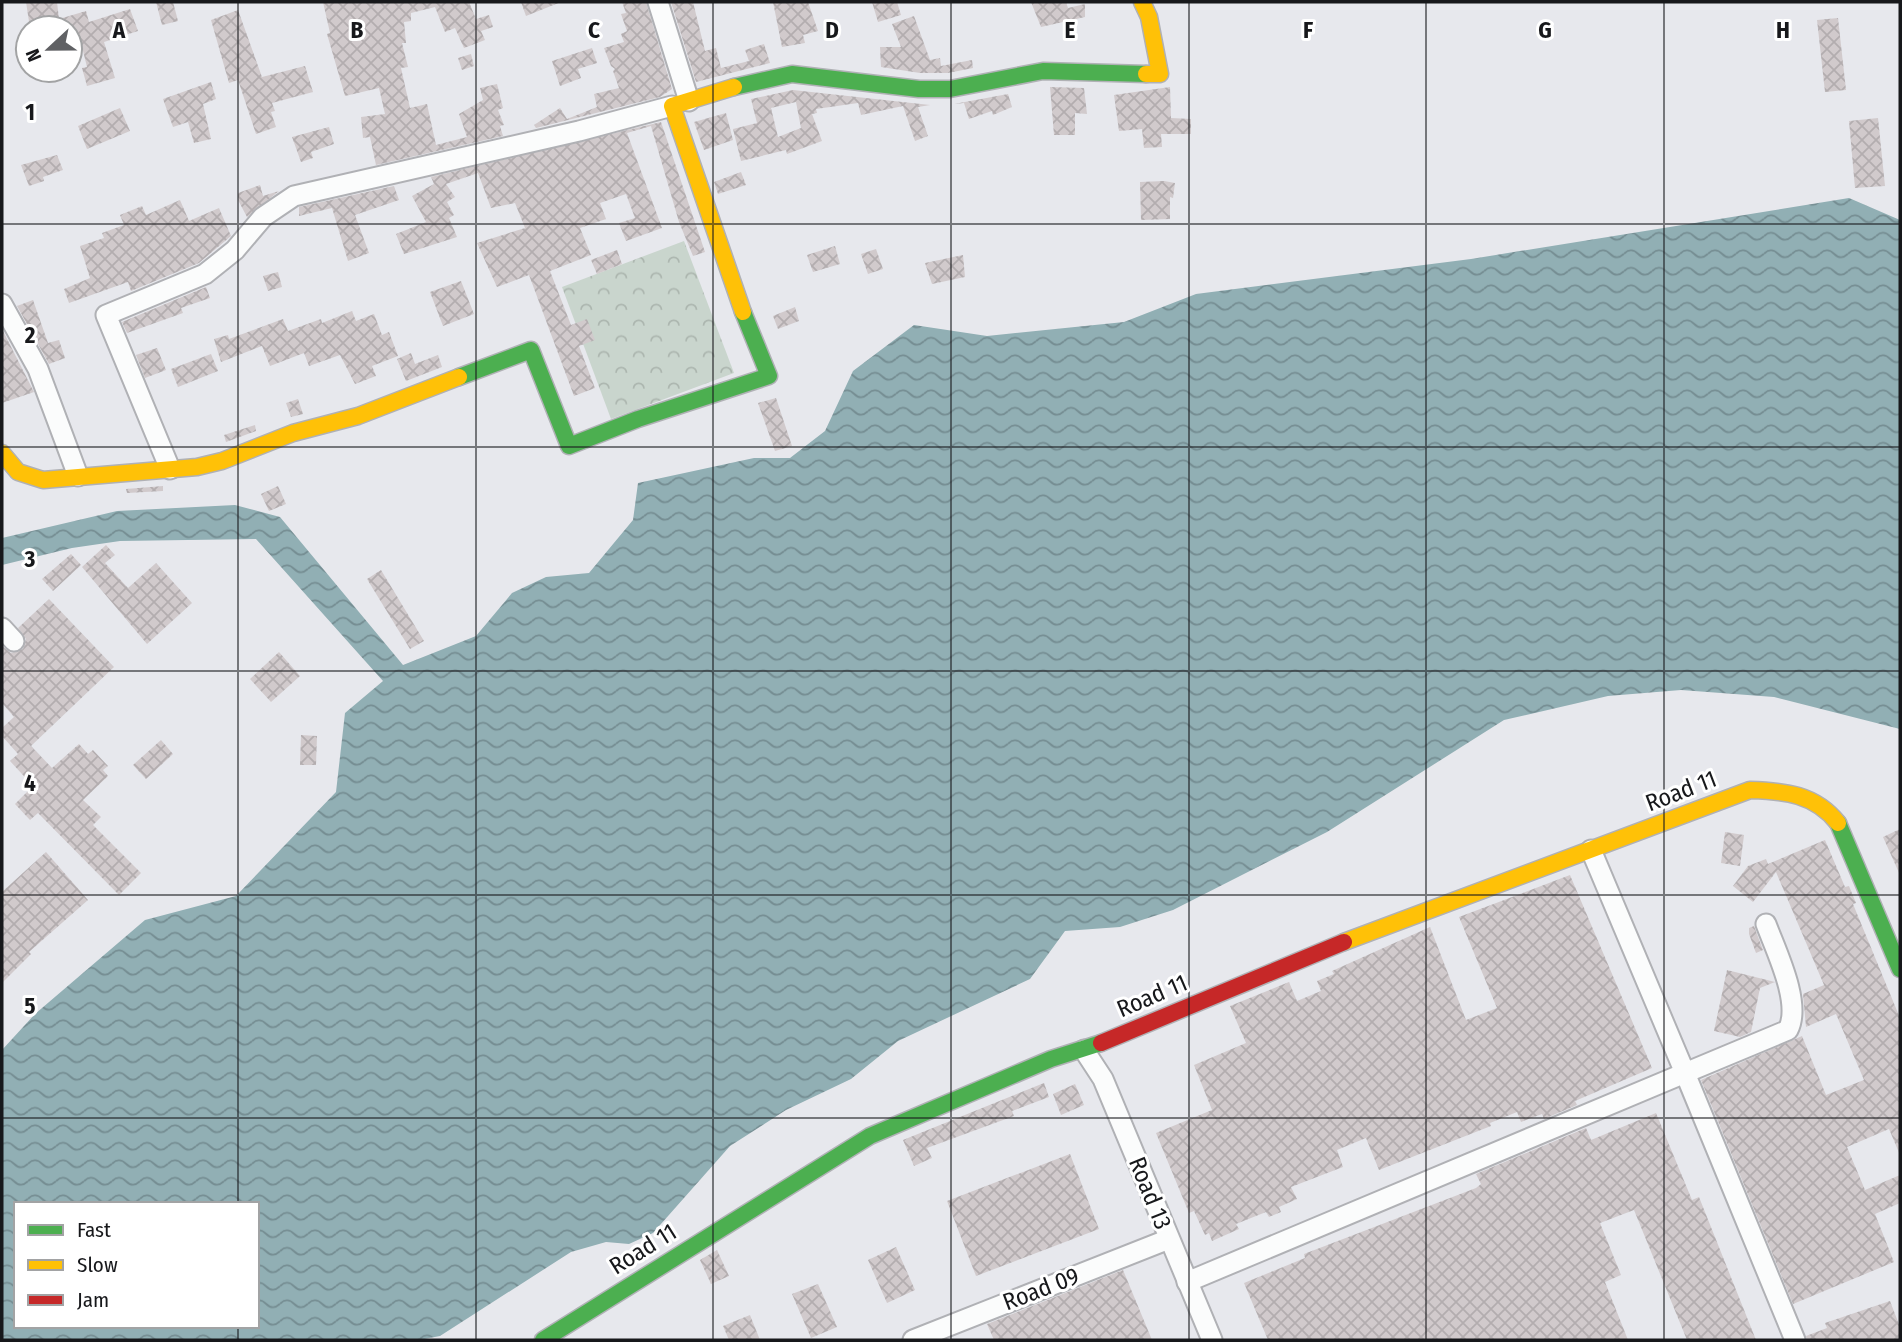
<svg xmlns="http://www.w3.org/2000/svg" width="1902" height="1342" font-family="'Fira Sans Condensed',sans-serif">
<style>
.forest{fill:url(#forest-crowns)}
.water{fill:url(#water-waves);fill-rule:evenodd}
.building{fill:url(#building-cross-hatch);fill-rule:evenodd}
.lines{fill:none;stroke-linecap:round;stroke-linejoin:round}
.street-casing{stroke:#b0b1b5;stroke-width:23}
.fast-casing{stroke:#b0b1b5;stroke-width:19}
.slow-casing{stroke:#b0b1b5;stroke-width:19}
.jam-casing{stroke:#b0b1b5;stroke-width:19}
.street{stroke:#fbfcfc;stroke-width:19}
.fast{stroke:#4caf50;stroke-width:16}
.slow{stroke:#ffc107;stroke-width:16}
.jam{stroke:#c62828;stroke-width:16}
.grid{fill:none;stroke:#17181b;stroke-width:2;stroke-opacity:0.55}
.labels{text-anchor:middle;stroke-width:6;stroke-linejoin:round;paint-order:stroke}
.street-label{font-size:24px;fill:#17181b;stroke:#fff}
.grid-label{font-size:23px;text-anchor:middle;font-weight:bold;fill:#17181b;stroke:#fff;stroke-width:6;stroke-linejoin:round;paint-order:stroke}
</style>
<defs>
<pattern id="forest-crowns" width="20" height="18" patternUnits="userSpaceOnUse" patternTransform="scale(1.75)"><rect width="20" height="18" fill="#c9d5cd"/><path d="M2 6a3 3 0 1 1 6 0M12 15a3 3 0 1 1 6 0" fill="none" stroke="#acb6af"/></pattern>
<pattern id="water-waves" width="16" height="10" patternUnits="userSpaceOnUse" patternTransform="scale(1.75)"><rect width="16" height="10" fill="#91afb4"/><path d="M0 5q4-4 8 0t8 0" fill="none" stroke="#758d92"/></pattern>
<pattern id="building-cross-hatch" width="8" height="8" patternUnits="userSpaceOnUse" patternTransform="scale(1.75)"><rect width="8" height="8" fill="#d1cacc"/><path d="M0 0l8 8M0 8l8-8" fill="none" stroke="#b3adaf"/></pattern>
</defs>
<rect width="100%" height="100%" fill="#e7e8ed"/>
<polygon class="forest" points="684,241 734,373 611,419 562,287"/>
<path class="water" d="M 1849,198 L 1900,220 L 1900,729 L 1774,697 L 1681,690 L 1608,696 L 1504,720 L 1327,832 L 1173,910 L 1120,927 L 1065,931 L 1030,979 L 898,1041 L 851,1079 L 786,1110 L 730,1146 L 653,1233 L 629,1244 L 606,1242 L 571,1252 L 440,1336 L 419,1340 L 2,1340 L 2,1050 L 35,1014 L 145,920 L 236,896 L 336,792 L 345,713 L 383,681 L 256,539 L 120,541 L 72,548 L 2,565 L 2,538 L 117,511 L 235,505 L 280,517 L 403,665 L 476,636 L 512,593 L 546,577 L 589,573 L 633,520 L 638,483 L 754,458 L 790,458 L 825,431 L 853,371 L 914,325 L 987,336 L 1124,322 L 1196,294 L 1471,259 ZM 16,1204 L 257,1204 L 257,1326 L 16,1326 Z"/>
<g class="building">
<polygon points="26,2 57,2 59,19 86,11 89,22 130,9 138,31 104,42 115,78 87,86 82,68 87,67 80,39 70,41 70,28 30,28"/>
<polygon points="156,2 173,2 178,21 162,25"/>
<polygon points="323,2 469,2 476,19 489,15 493,27 481,31 485,40 464,48 455,28 445,32 435,7 411,13 411,21 404,22 406,43 402,43 408,67 401,68 410,108 427,104 436,145 467,137 459,114 483,100 480,88 497,84 503,108 498,110 504,125 500,126 503,136 376,165 370,137 363,138 361,117 385,114 379,88 345,96 327,34 330,33"/>
<polygon points="521,2 561,2 526,16"/>
<polygon points="622,2 646,2 672,89 660,97 536,128 534,125 560,108 567,119 597,107 594,94 619,88 613,71 615,69 611,66 604,48 624,42 621,34 627,31 621,14 626,13"/>
<polygon points="671,2 693,2 705,51 716,48 721,68 749,61 745,50 764,44 770,63 696,82"/>
<polygon points="773,2 808,2 818,31 803,35 805,43 782,47"/>
<polygon points="872,2 897,2 901,15 878,22"/>
<polygon points="1031,2 1066,2 1068,8 1085,4 1085,17 1041,27"/>
<polygon points="238,10 262,77 305,66 313,92 272,103 275,111 271,112 276,127 256,134 238,80 229,83 211,20"/>
<polygon points="914,16 930,60 940,58 941,66 972,60 973,68 948,73 920,73 881,67 880,47 901,47 892,24"/>
<polygon points="1838,18 1846,90 1825,92 1817,20"/>
<polygon points="592,48 597,63 578,69 581,78 560,86 552,61"/>
<polygon points="471,54 474,66 462,70 458,58"/>
<polygon points="211,82 216,99 203,104 211,139 194,143 188,122 173,127 163,99"/>
<polygon points="1050,87 1084,88 1087,114 1075,113 1075,135 1054,135"/>
<polygon points="1170,87 1171,118 1191,119 1191,134 1161,134 1162,147 1144,148 1142,129 1119,131 1114,95"/>
<path d="M 793,90 L 930,105 L 918,107 L 928,136 L 915,141 L 903,106 L 861,115 L 858,103 L 816,109 L 817,113 L 812,114 L 822,141 L 787,154 L 786,150 L 741,161 L 733,129 L 757,123 L 751,99 ZM 796,102 L 801,128 L 778,137 L 771,108 Z"/>
<polygon points="1008,94 1012,107 993,115 992,111 969,119 964,103 954,104"/>
<polygon points="120,108 130,131 87,149 78,126"/>
<polygon points="726,113 733,140 704,150 694,122"/>
<polygon points="1878,118 1885,186 1855,188 1849,121"/>
<polygon points="661,122 705,252 693,256 679,222 651,126 627,133 662,228 626,241 619,223 635,218 626,194 600,203 606,219 580,228 591,255 550,271 571,325 587,319 595,340 579,346 595,388 574,396 529,275 497,287 477,243 525,228 515,203 491,208 478,173 446,184 455,197 447,202 454,215 449,218 457,237 404,254 396,234 426,222 412,196 434,184 431,177"/>
<polygon points="329,127 334,144 311,152 313,158 301,162 292,137"/>
<polygon points="57,155 63,170 43,177 44,181 29,186 21,165"/>
<polygon points="741,172 746,185 718,194 714,182"/>
<polygon points="1164,181 1175,183 1173,198 1170,197 1170,219 1141,220 1140,182"/>
<polygon points="260,185 263,196 279,191 247,217 238,200 238,193"/>
<polygon points="394,186 399,200 355,215 369,253 348,261 332,208 299,216 299,207"/>
<polygon points="180,200 189,221 219,208 231,236 199,263 131,291 128,282 69,303 64,289 90,278 80,246 104,238 102,233 124,225 120,215 142,206 146,215"/>
<polygon points="835,246 840,264 813,272 807,255"/>
<polygon points="876,249 883,269 868,274 861,254"/>
<polygon points="617,250 622,264 597,274 591,260"/>
<polygon points="963,255 965,277 932,284 925,263"/>
<polygon points="278,272 282,287 268,291 263,276"/>
<polygon points="461,281 474,314 443,326 430,292"/>
<polygon points="206,287 210,298 181,308 183,313 127,333 122,322"/>
<polygon points="33,300 48,343 59,340 65,358 49,364 17,306"/>
<polygon points="795,307 799,321 778,329 773,316"/>
<polygon points="352,311 356,321 374,314 382,335 389,332 398,356 372,366 376,376 355,384 340,355 309,366 304,353 270,366 262,346 221,362 214,339 228,335 229,339 283,319 288,331 321,319 322,323"/>
<polygon points="2,329 34,392 2,403"/>
<polygon points="157,348 166,370 145,378 136,355"/>
<polygon points="411,353 415,364 438,355 442,367 406,381 397,359"/>
<polygon points="211,354 218,371 178,387 171,369"/>
<polygon points="776,398 792,446 775,451 758,403"/>
<polygon points="298,399 303,414 291,417 286,403"/>
<polygon points="255,425 256,431 226,442 224,435"/>
<polygon points="163,486 163,491 127,493 126,489"/>
<polygon points="278,486 286,504 269,511 261,494"/>
<polygon points="106,545 115,555 105,563 128,588 156,563 192,603 147,644 82,567"/>
<polygon points="71,554 81,565 53,591 42,579"/>
<polygon points="381,570 424,641 410,649 367,579"/>
<polygon points="49,599 114,667 31,746 52,768 79,744 88,754 93,750 108,766 103,770 108,776 83,800 101,817 93,825 141,873 119,895 38,813 30,820 15,804 33,786 10,761 18,754 2,736 2,728 14,717 2,703 2,646 11,653 23,649 26,639 18,628"/>
<polygon points="279,652 300,676 271,702 250,679"/>
<polygon points="301,735 317,736 316,765 300,765"/>
<polygon points="161,740 173,754 146,779 133,765"/>
<polygon points="1900,829 1900,875 1883,837"/>
<polygon points="1725,832 1744,835 1740,866 1721,863"/>
<polygon points="1825,840 1845,887 1849,886 1856,903 1853,904 1900,1018 1900,1155 1889,1129 1847,1147 1865,1190 1900,1175 1900,1203 1875,1214 1894,1262 1793,1304 1701,1080 1802,1036 1826,1095 1864,1080 1836,1014 1806,1027 1803,994 1824,985 1776,872 1753,902 1733,886 1748,866 1766,859 1768,864"/>
<polygon points="46,852 88,900 29,952 31,954 2,983 2,892"/>
<polygon points="1570,875 1652,1068 1575,1101 1577,1105 1544,1119 1542,1114 1521,1122 1517,1112 1490,1123 1491,1126 1379,1170 1366,1138 1337,1150 1343,1167 1291,1187 1297,1199 1279,1207 1281,1212 1269,1217 1266,1212 1236,1224 1239,1229 1212,1241 1209,1233 1205,1235 1194,1211 1189,1213 1156,1133 1212,1110 1194,1065 1246,1043 1230,1006 1289,982 1297,1001 1321,991 1317,981 1334,974 1332,971 1430,927 1466,1020 1497,1008 1459,917"/>
<polygon points="1754,926 1763,950 1756,953 1749,934 1749,928"/>
<polygon points="1727,970 1775,982 1760,988 1751,1032 1740,1037 1714,1031"/>
<polygon points="1044,1083 1049,1097 1012,1111 1014,1116 927,1148 932,1158 914,1166 903,1140"/>
<polygon points="1075,1084 1084,1105 1061,1115 1053,1094"/>
<polygon points="1656,1113 1692,1200 1699,1197 1756,1340 1687,1340 1634,1210 1600,1223 1621,1275 1605,1282 1628,1340 1268,1340 1244,1283 1305,1258 1304,1254 1476,1188 1481,1184 1476,1174 1586,1128 1591,1140"/>
<polygon points="1070,1154 1099,1229 976,1276 947,1201"/>
<polygon points="896,1247 915,1290 887,1303 868,1260"/>
<polygon points="717,1250 729,1276 711,1284 700,1260"/>
<polygon points="1123,1270 1152,1340 994,1340 987,1324"/>
<polygon points="818,1284 837,1327 811,1338 792,1294"/>
<polygon points="1890,1301 1900,1327 1900,1340 1807,1340 1806,1336 1827,1328 1825,1323"/>
<polygon points="750,1315 760,1340 729,1340 723,1326"/>
</g>
<g class="lines">
<g class="street-casing">
<g id="street">
<polyline points="658,2 689,101"/>
<polyline points="2,304 38,369 78,476"/>
<polyline points="170,469 106,315 205,274 235,250 263,217 294,196 579,131 672,106"/>
<polyline points="2,628 14,641"/>
<path d="M 1591,850 L 1685,1073 L 1788,1030 C 1802,1003 1776,951 1766,924"/>
<polyline points="1084,1050 1103,1079 1212,1340"/>
<polyline points="1187,1282 1685,1073 1795,1340"/>
<polyline points="913,1340 1169,1239"/>
</g>
</g>
<g class="fast-casing">
<g id="fast">
<polyline points="734,87 792,74 919,89 950,89 1043,71 1146,74"/>
<polyline points="459,377 531,350 569,446 638,419 769,376 743,312"/>
<polyline points="1838,823 1900,969"/>
<polyline points="543,1340 870,1136 1051,1059 1101,1043"/>
</g>
</g>
<g class="slow-casing">
<g id="slow">
<polyline points="1142,2 1149,17 1160,74 1146,74"/>
<polyline points="734,87 672,106 743,312"/>
<polyline points="2,453 18,472 43,480 197,467 222,461 293,433 358,416 459,377"/>
<path d="M 1344,942 L 1750,790 C 1785,791 1815,794 1838,823"/>
</g>
</g>
<g class="jam-casing">
<polyline id="jam" points="1101,1043 1344,942"/>
</g>
<use href="#street" class="street"/>
<use href="#fast" class="fast"/>
<use href="#slow" class="slow"/>
<use href="#jam" class="jam"/>
</g>
<path class="grid" d="M 238,2 L 238,1204M 476,2 L 476,1340M 713,2 L 713,1340M 951,2 L 951,1340M 1189,2 L 1189,1340M 1426,2 L 1426,1340M 1664,2 L 1664,1340M 2,224 L 1900,224M 2,447 L 1900,447M 2,671 L 1900,671M 2,895 L 1900,895M 2,1118 L 1900,1118M 238,1326 L 238,1340"/>
<g class="labels">
<g class="street-label">
<text transform="translate(1681 791) rotate(-21)" y="8">Road 11</text>
<text transform="translate(1152 996) rotate(-23)" y="8">Road 11</text>
<text transform="translate(1150 1193) rotate(68)" y="8">Road 13</text>
<text transform="translate(643 1249) rotate(-32)" y="8">Road 11</text>
<text transform="translate(1041 1289) rotate(-21)" y="8">Road 09</text>
</g>
</g>
<g class="grid-label">
<text x="119" y="38">A</text>
<text x="357" y="38">B</text>
<text x="594" y="38">C</text>
<text x="832" y="38">D</text>
<text x="1070" y="38">E</text>
<text x="1308" y="38">F</text>
<text x="1545" y="38">G</text>
<text x="1783" y="38">H</text>
<text x="30" y="120">1</text>
<text x="30" y="343">2</text>
<text x="30" y="567">3</text>
<text x="30" y="791">4</text>
<text x="30" y="1014">5</text>
</g>
<rect width="1902" height="1342" fill="none" stroke="#17181b" stroke-width="7"/>
<rect x="14" y="1202" width="245" height="126" fill="#ffffff" stroke="#a2a3a4" stroke-width="2"/>
<rect x="28" y="1225" width="35" height="10" fill="#4caf50" stroke="#a2a3a4" stroke-width="2"/>
<text x="77" y="1237" font-size="21" fill="#17181b">Fast</text>
<rect x="28" y="1260" width="35" height="10" fill="#ffc107" stroke="#a2a3a4" stroke-width="2"/>
<text x="77" y="1272" font-size="21" fill="#17181b">Slow</text>
<rect x="28" y="1295" width="35" height="10" fill="#c62828" stroke="#a2a3a4" stroke-width="2"/>
<text x="77" y="1307" font-size="21" fill="#17181b">Jam</text>
<g transform="translate(49 49) rotate(248)"><circle r="33" fill="#ffffff" stroke="#a2a3a4" stroke-width="2"/>
<path d="M0-5L12 26L0 18L-12 26Z" fill="#606164"/>
<text y="-10" font-size="19" font-weight="bold" text-anchor="middle" fill="#17181b">N</text>
</g>
</svg>
